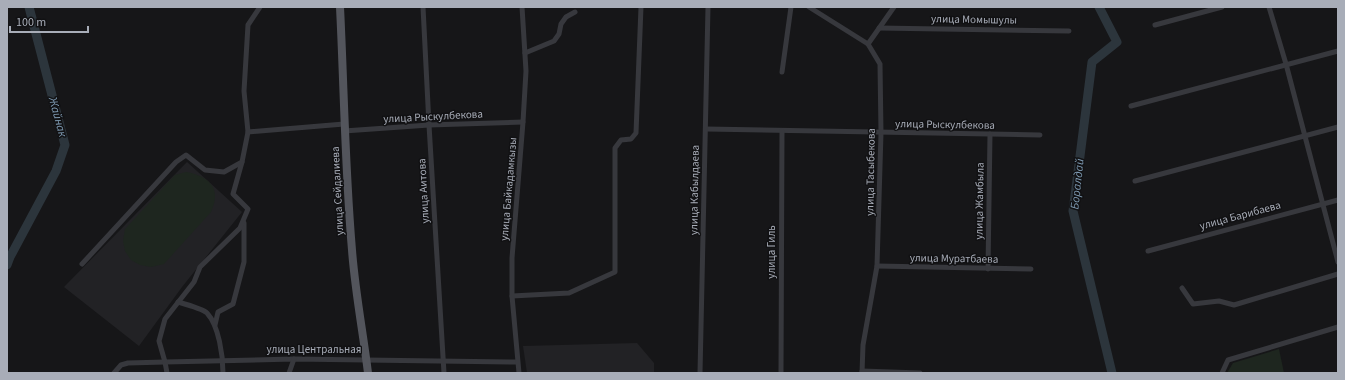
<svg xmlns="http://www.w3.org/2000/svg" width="1345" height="380" font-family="'Source Sans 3',sans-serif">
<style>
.built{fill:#222225}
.green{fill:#1e261f}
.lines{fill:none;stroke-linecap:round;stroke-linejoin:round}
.river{stroke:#2c353c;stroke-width:9}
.minor{stroke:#37383d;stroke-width:5}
.primary{stroke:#53555c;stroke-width:8}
.labels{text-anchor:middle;stroke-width:3;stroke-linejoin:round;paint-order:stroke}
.street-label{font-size:11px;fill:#a8adb8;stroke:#111113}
.water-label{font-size:12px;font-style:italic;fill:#7f9bb3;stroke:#111113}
</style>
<rect width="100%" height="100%" fill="#161618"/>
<g class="built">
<polygon points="187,162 242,212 182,287 139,346 64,287"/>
<polygon points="637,343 654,363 654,373 527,373 523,346"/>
</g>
<g class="green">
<path d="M 186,172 C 209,176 222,188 211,212 L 164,264 L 151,267 L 140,265 L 131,260 L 125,251 L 123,241 L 125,229 L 175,175 Z"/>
<polygon points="1279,349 1284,373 1227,373 1233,363"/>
</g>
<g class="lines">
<g class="river">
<polyline points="1099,7 1117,42 1092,62 1073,211 1112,373"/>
<polyline points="7,265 10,257 56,171 65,145 29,7"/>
</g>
<g class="minor">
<polyline points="423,7 429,125 444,373"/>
<polyline points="809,7 868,44 880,64 881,133 877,266 863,345 862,373"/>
<polyline points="1269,7 1286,64 1338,262"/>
<polyline points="1155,25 1222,7"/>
<polyline points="879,28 1069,31"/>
<polyline points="868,44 894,7"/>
<polyline points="525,53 554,41 559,34 561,24 566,17 575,12"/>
<polyline points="782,72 791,7"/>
<polyline points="1131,106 1338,51"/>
<polyline points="706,129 1040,135"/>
<polyline points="344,131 429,125 523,122"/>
<polyline points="248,132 344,124"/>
<polyline points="1135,181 1338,127"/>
<polyline points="1148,251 1338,200"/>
<polyline points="82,264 176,162 186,155 205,170 224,172 242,162 248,132 244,91 248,25 260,7"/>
<polyline points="877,266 1031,269"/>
<polyline points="988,269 990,134"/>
<polyline points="1182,288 1193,304 1219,301 1234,305 1338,274"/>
<polyline points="512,296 569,293 615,272 615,148 621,140 631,139 636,133 641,7"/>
<path d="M 178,302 C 185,304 203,309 207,313 C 219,326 223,356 223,373"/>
<polyline points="215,325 218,312 233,304 244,262 244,223"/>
<polyline points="862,371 920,373"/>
<polyline points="114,373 121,365 128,363 165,362 294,359 517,362"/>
<polyline points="167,373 165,362 159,341 165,319 194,282 200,267 240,228 248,209 233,194 242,162"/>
<polyline points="289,373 294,359"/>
<polyline points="519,373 512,296 512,258 523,122 526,71 522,7"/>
<polyline points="700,373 708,7"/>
<polyline points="781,373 782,131"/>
<polyline points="1222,373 1228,360 1338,327"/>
</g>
<path class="primary" d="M 340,7 C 344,88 345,169 352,250 C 355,291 363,332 368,373"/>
</g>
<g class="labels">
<g class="street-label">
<text transform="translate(974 19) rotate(1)" y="4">улица Момышулы</text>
<text transform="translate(433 116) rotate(-3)" y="4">улица Рыскулбекова</text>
<text transform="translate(945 124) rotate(1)" y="4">улица Рыскулбекова</text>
<text transform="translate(870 172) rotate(-89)" y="4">улица Тасыбекова</text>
<text transform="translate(508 189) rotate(-85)" y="4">улица Байкадамкызы</text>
<text transform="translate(694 190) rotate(-89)" y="4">улица Кабылдаева</text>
<text transform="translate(337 191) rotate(-93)" y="4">улица Сейдалиева</text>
<text transform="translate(423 191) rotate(-93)" y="4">улица Аитова</text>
<text transform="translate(979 201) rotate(-89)" y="4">улица Жамбыла</text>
<text transform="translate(1240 215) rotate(-15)" y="4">улица Барибаева</text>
<text transform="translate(771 252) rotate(-90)" y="4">улица Гиль</text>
<text transform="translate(954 258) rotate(1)" y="4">улица Муратбаева</text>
<text x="314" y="353">улица Центральная</text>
</g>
<g class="water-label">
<text transform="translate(58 117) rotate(75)" y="4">Жайнак</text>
<text transform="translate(1077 184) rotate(-84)" y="4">Боралдай</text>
</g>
</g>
<rect width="1345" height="380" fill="none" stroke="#a8adb8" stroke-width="16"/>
<path d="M10 26v6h78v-6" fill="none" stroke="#a8adb8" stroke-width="2"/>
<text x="16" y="26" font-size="12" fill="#a8adb8" stroke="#111113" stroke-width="3" paint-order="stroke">100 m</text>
</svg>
